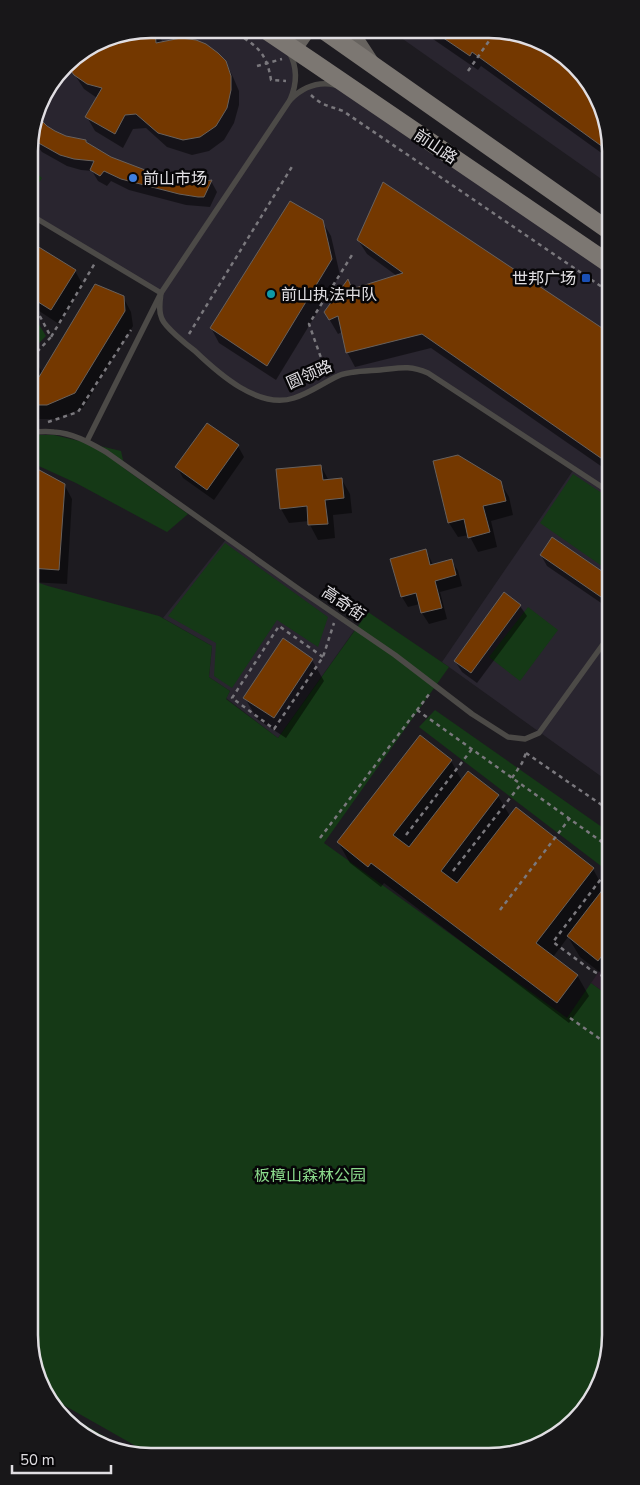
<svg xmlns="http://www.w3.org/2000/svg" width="640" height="1485" font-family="'Nunito Sans','Noto Sans SC',sans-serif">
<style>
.built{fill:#29252f}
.education{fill:#2b1e2b}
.green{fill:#153916}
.shadow{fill:#0007}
.building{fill:#743800;stroke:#68615d}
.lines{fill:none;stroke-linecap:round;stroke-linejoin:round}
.path{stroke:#7a787d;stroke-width:2.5;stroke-dasharray:4 4;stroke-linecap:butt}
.service{stroke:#4c4a47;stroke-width:5.5}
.secondary{stroke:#67635f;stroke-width:15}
.primary{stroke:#7c7772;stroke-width:18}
.shop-dot{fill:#3f7fe0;stroke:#070608;stroke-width:2}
.transit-dot{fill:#1a4fb4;stroke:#070608;stroke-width:2}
.culture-dot{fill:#0f9aa8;stroke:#070608;stroke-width:2}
.labels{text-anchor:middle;stroke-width:5;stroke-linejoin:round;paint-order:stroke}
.street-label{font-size:16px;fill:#e0dee2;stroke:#070608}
.poi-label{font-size:16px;fill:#e0dee2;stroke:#070608;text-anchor:start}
.park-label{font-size:16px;fill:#8ad98b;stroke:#070608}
.rim{fill:none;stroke:#e0dee2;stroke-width:2.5}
</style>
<rect width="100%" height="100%" fill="#1d1b20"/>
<g class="built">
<polygon points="150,29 264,29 272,35 294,63 293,94 311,86 331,84 608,263 609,782 442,662 574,469 415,368 340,375 293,399 261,397 216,370 162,320 161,293 29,213 29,142 41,97 70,59 104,38"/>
<polygon points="390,30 513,31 575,64 607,119 607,183"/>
<polygon points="227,538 356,628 278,738 226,698 230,691 209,677 212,646 163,618"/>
</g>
<polygon class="education" points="610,956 610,997 591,983"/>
<g class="green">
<polygon points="29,167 42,178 29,198"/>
<polygon points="30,310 46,336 33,349 30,349"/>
<polygon points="30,435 54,435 121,451 125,469 188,514 167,532 76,483 30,462"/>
<polygon points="573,474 608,497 609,571 540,523"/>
<polygon points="225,543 328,617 318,647 277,620 232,688 214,676 216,643 168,616"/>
<polygon points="30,580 48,586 159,616 212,646 209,677 230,691 226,699 278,738 368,612 449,667 324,843 567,1018 591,983 610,997 611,1342 586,1409 557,1436 521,1452 150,1454 53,1399 33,1366"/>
<polygon points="528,607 558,630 520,681 489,657"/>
<polygon points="435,710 609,832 609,859 608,859 601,866 419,727"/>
<polygon points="61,1411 121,1446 116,1449 70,1426"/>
</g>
<g class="shadow">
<polygon points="150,29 156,29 163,43 225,61 233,77 239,91 239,105 234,123 224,140 209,151 192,155 167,147 146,128 133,129 123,148 95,131 87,117 97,98 84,89 67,63 70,59 104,38"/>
<polygon points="427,30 513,31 577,66 607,119 607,157 481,66 478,70 430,37"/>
<polygon points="36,116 46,127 66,137 87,145 110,158 153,174 197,183 211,181 217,192 210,207 186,205 129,190 111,181 107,186 98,181 92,171 81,170 67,166 42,152 30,138"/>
<polygon points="322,221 331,236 340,275 276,380 219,343 211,328"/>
<polygon points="358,240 608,333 608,471 431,348 355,367 347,352 342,332 338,334 325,312 348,282 353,290 397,276 367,254"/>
<polygon points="29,243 75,271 83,285 59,324 30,305"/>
<polygon points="123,297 131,312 133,326 83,408 56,419 30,419 30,361 35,360 43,374"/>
<polygon points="238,446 244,457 214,500 183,478 177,467"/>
<polygon points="435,462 500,482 509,497 513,515 491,521 497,547 478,552 469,535 458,537 449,523"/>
<polygon points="321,466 329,481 342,480 350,494 352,513 333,515 335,538 318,540 310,525 309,521 289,523 281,509"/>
<polygon points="30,467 64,484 72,499 67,584 30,582"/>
<polygon points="426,550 433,565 451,560 458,571 462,586 440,592 447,619 429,624 422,613 420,604 408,607 402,597"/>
<polygon points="541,555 609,578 609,605 607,607 547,566"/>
<polygon points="520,606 527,616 477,683 462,672 455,661"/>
<polygon points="312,660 324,681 286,738 257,719 245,698"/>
<polygon points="451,761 462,781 468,773 498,796 510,816 593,869 604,889 610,882 610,980 580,957 568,937 553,957 577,975 589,996 569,1023 384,883 381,887 350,863 338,842"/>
</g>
<g class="building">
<polygon points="150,29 155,29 156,43 181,38 196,40 206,44 218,53 226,61 231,76 231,90 227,108 216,126 200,137 183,140 158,133 136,114 125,115 115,134 85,117 102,88 87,84 74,75 66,64 70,59 104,38"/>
<polygon points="433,31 513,31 575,64 607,119 607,150 472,52 470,56"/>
<polygon points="36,115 47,126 55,131 66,136 86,140 86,142 111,157 153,173 197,182 212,180 204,197 198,197 179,194 121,179 104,171 100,176 90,170 94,161 74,159 60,155 35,141 30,137"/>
<polygon points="383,182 608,332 608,463 422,334 346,353 338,316 329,320 324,312 348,279 352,289 403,273 357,240"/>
<polygon points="290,201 323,220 332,259 267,366 210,328"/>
<polygon points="29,241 76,270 51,310 30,297"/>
<polygon points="95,284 124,296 125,311 75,393 47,405 30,405 30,354 35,354 39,377"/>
<polygon points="207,423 239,445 207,490 175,467"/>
<polygon points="458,455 501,481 506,501 483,506 490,532 468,538 464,519 448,523 433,461"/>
<polygon points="30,465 65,484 59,570 30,568"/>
<polygon points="321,465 323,480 342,478 344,498 325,500 328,524 308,525 307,506 280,509 276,469"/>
<polygon points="552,537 609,576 609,585 601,597 540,555"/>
<polygon points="426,549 430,565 452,559 456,575 435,581 442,608 421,613 416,593 401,597 390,559"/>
<polygon points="504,592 521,605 471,673 454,661"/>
<polygon points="283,638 313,659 274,718 243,698"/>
<polygon points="420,735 452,760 393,835 409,847 468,771 499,795 441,871 457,883 516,807 594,868 536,943 578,975 557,1003 371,863 368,867 337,842"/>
<polygon points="610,880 610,945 598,961 567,936"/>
</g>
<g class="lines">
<g class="path">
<path d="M 231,29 C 255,46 266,49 271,80 L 286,81"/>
<polyline points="257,66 282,59"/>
<polyline points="468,71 496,31"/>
<path d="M 311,95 C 322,106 330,106 343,111 L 608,291"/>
<polyline points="30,304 35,307 51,337 95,263"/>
<polyline points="189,334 293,165"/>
<polyline points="30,354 35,354 51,337"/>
<polyline points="326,372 309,324 352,255"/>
<polyline points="48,422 78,412 131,330"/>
<polyline points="323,657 279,626 232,698 274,729 323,657 334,623"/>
<polyline points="417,710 609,847"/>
<polyline points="526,753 609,810"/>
<polyline points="512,778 522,763 526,753"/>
<polyline points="406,835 472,749"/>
<polyline points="320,838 430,693"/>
<polyline points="610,867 553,942 591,970 610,980"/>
<polyline points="453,871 521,784"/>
<polyline points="500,910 570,818"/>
<polyline points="570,1018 610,1046"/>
</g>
<g class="service">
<path d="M 289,52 C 298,68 297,84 290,100 C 303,87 317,81 335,85"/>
<path d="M 29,214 L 161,293 C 160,301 158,311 162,319 C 165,327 187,345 195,351 C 218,373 259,410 294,398 C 310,393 323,383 338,376 C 348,371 368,371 380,370 C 400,368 409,365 428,373 L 608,491"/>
<path d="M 30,432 C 38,432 46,431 54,432 C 73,433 90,443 106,452 L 300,590 L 395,655 L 472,714 L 508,737 L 525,739 L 539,733 L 609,636"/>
<polyline points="87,441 161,293 290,100"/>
</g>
<g class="secondary">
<polyline points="356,30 357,40 372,63"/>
<polyline points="294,50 308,30"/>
</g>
<g class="primary">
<polyline points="264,29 313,62 608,263"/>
<polyline points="323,30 608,230"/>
</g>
</g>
<circle class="shop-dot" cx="133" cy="178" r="5"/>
<rect class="transit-dot" x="581" y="273" width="10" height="10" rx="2.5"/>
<circle class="culture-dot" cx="271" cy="294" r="5"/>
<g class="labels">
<g class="street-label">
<text transform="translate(436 146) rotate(34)" y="6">前山路</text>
<text transform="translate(309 374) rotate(-24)" y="6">圆领路</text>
<text transform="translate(344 603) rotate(34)" y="6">高奇街</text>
</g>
<g class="poi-label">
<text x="143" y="184">前山市场</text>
<text x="576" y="284" text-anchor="end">世邦广场</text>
<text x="281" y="300">前山执法中队</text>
</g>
<g class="park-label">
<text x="310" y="1181">板樟山森林公园</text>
</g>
</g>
<path d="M0 0H640V1485H0ZM151 38H489A113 113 0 0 1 602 151V1335A113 113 0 0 1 489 1448H151A113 113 0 0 1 38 1335V151A113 113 0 0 1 151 38Z" fill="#181719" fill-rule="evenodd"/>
<path class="rim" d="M151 38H489A113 113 0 0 1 602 151V1335A113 113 0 0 1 489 1448H151A113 113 0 0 1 38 1335V151A113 113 0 0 1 151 38Z"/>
<path d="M12 1465v8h99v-8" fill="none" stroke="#e0dee2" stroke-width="2.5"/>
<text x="20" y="1465" font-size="15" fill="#e0dee2" stroke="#070608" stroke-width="4" paint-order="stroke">50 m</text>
</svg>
